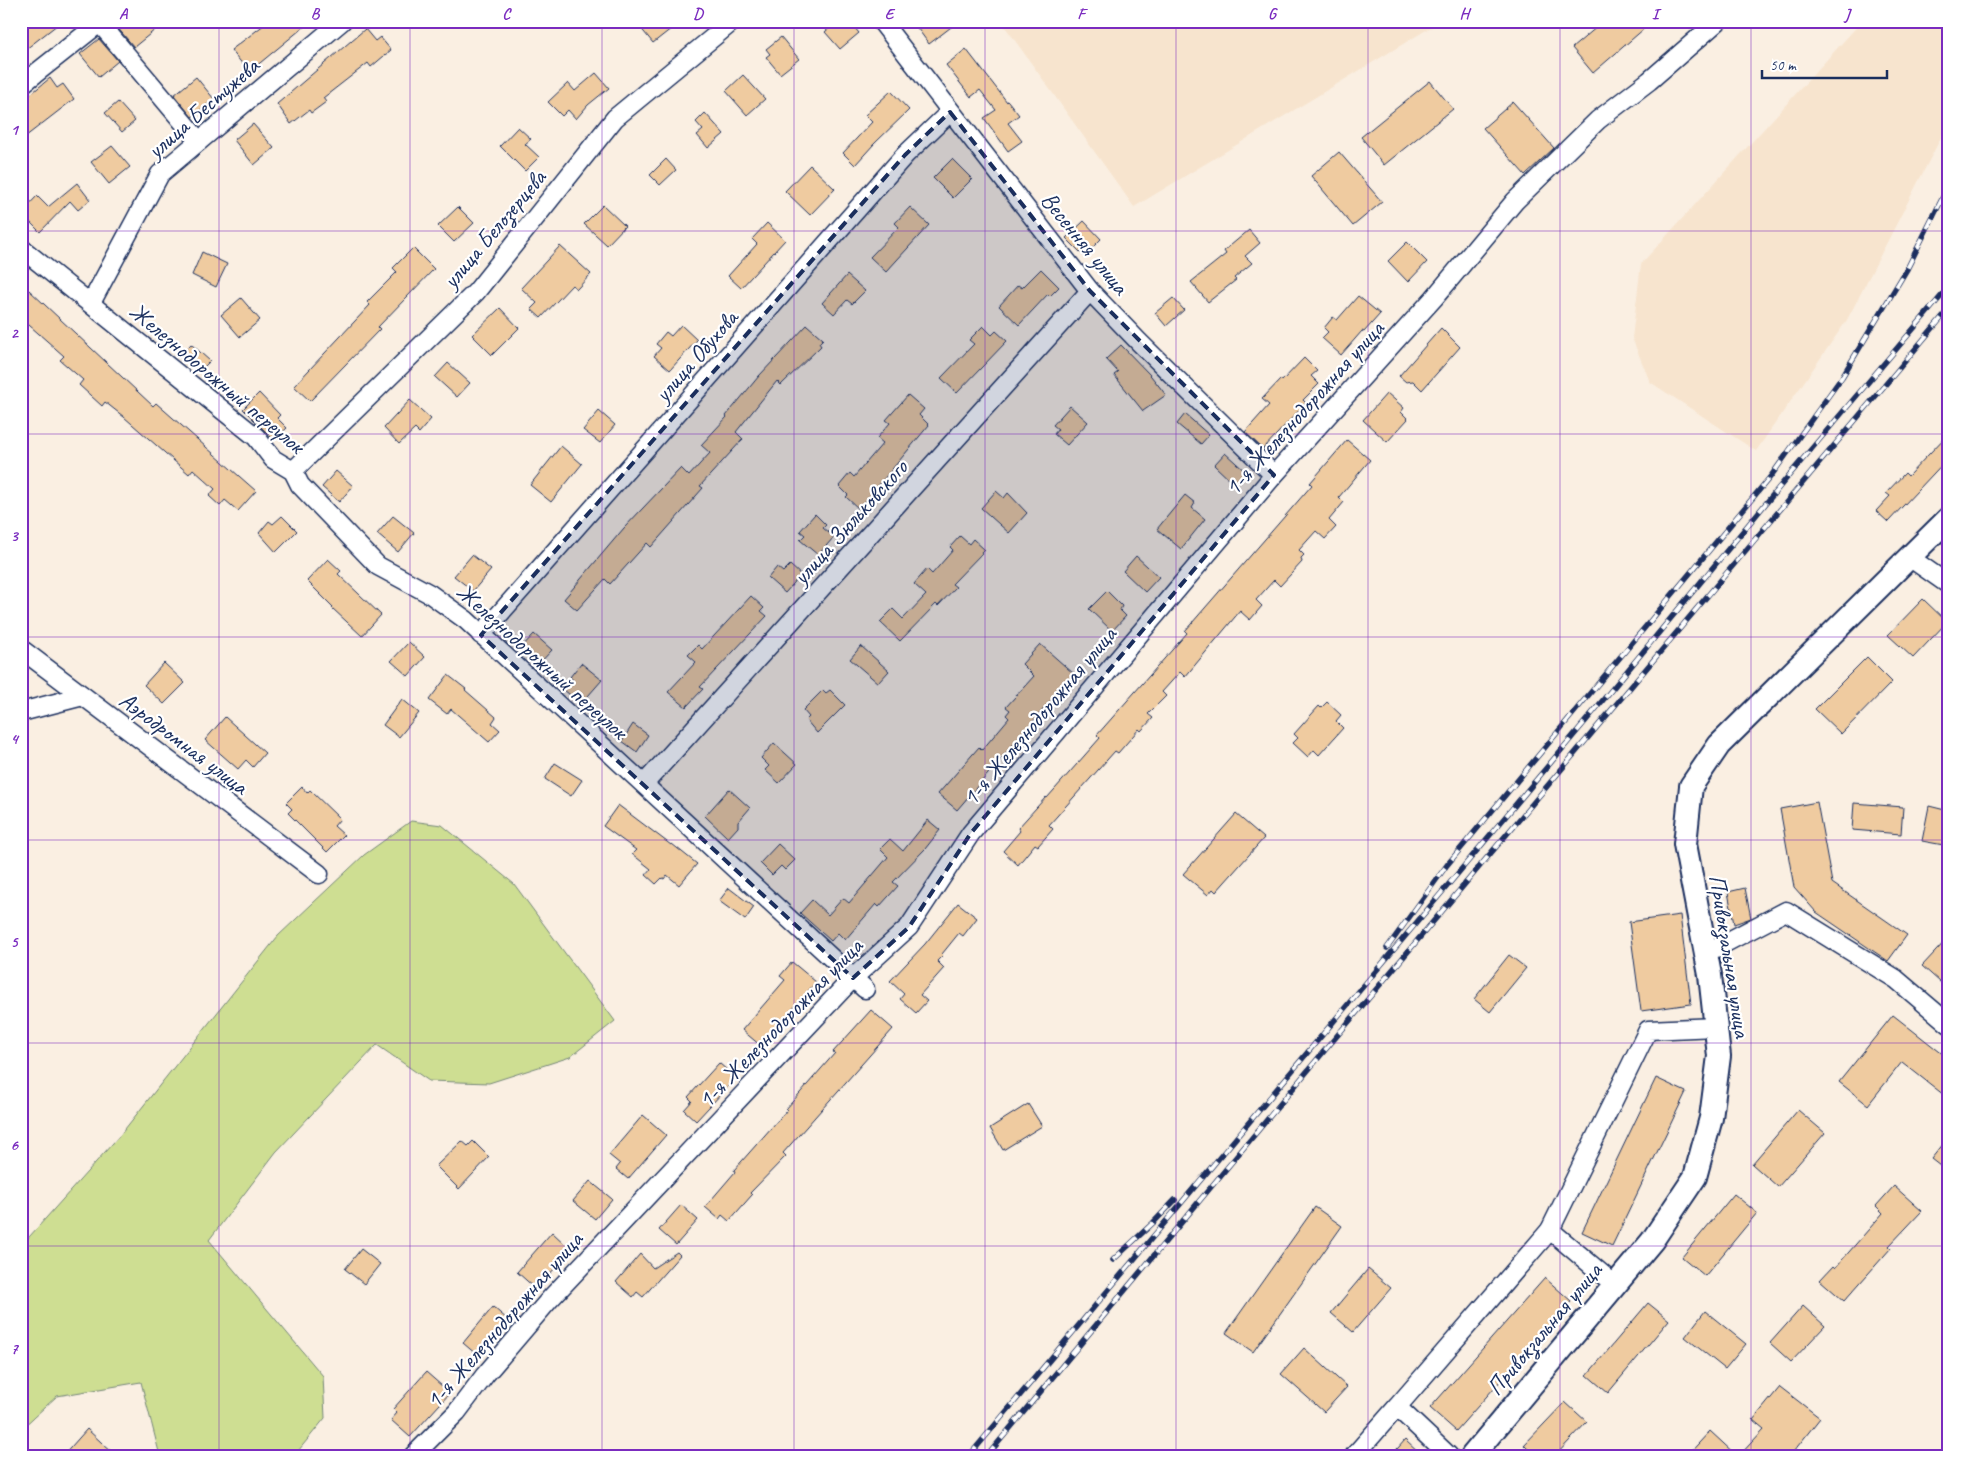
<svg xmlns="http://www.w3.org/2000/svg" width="1970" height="1477" font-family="Caveat,sans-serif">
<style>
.built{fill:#f7e4ce}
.green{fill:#cede92;stroke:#748678}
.building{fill:#efcba0;stroke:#1b2f5e}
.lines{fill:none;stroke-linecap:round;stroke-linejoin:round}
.minor-casing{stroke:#1b2f5e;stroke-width:21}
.major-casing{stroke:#1b2f5e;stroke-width:26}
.minor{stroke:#fff;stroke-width:18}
.major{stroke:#fff;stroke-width:22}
.rail-casing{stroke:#1b2f5e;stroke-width:5.5}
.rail{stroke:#fff;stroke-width:4;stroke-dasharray:11;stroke-linecap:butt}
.marked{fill:#1b2f5e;fill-opacity:0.2;stroke:#1b2f5e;stroke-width:4;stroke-dasharray:10 6;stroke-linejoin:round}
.grid{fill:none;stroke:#7b2cbf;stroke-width:1;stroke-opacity:0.55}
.labels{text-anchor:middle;stroke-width:4.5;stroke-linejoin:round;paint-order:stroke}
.street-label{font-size:24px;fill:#1b2f5e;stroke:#fff}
.neatline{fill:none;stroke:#7b2cbf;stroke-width:2}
.grid-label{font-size:16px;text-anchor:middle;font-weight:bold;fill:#7b2cbf}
</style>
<rect width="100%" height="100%" fill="#faefe2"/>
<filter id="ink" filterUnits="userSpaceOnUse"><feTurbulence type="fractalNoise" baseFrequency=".02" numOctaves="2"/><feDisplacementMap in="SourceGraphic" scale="10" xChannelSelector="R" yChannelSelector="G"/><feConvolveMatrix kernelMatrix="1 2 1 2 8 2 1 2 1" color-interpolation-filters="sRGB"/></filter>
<g filter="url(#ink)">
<g class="built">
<polygon points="1001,21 1441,21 1134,207"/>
<polygon points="1862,21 1949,21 1949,122 1847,320 1756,451 1650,382 1632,338 1641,264"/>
</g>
<polygon class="green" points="411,821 442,825 514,884 615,1021 570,1057 489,1083 429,1081 377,1045 276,1152 209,1240 323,1376 325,1418 294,1456 160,1456 141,1382 57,1396 21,1429 21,1246 121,1134 278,936 364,855"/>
<g class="building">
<polygon points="21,21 62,21 21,53"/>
<polygon points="122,21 166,21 134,47 116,26"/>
<polygon points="269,21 311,21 249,72 231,50"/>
<polygon points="635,21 681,21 653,43"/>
<polygon points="837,21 849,21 859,33 840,49 825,32"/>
<polygon points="912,21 959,21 929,44"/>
<polygon points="1604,21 1653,21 1593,73 1572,48"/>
<polygon points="365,29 375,41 380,37 391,50 371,67 368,63 323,98 326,102 311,113 309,110 291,124 277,104"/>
<polygon points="781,37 799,59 780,74 766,57 770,54 766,49"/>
<polygon points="99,39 118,61 99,77 80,54"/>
<polygon points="966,49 1007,102 1008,101 1019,115 1008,123 1022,141 1008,151 984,118 996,110 980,90 971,97 946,65"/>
<polygon points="596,73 609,88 588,105 576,119 568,110 562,116 548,102 568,83 575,91"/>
<polygon points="743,75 765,99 747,115 726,91"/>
<polygon points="196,77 214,99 192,117 174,95"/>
<polygon points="50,78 57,88 63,84 74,99 21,140 21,102"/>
<polygon points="1430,81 1453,109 1384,165 1361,137"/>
<polygon points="891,91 909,110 874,144 855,165 843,153 872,122 865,115"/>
<polygon points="118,102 135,121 122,132 105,113"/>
<polygon points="1513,102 1554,148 1525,175 1483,128"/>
<polygon points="705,113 724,134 708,148 697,135 703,130 696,122"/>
<polygon points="253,124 274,148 254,165 234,140"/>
<polygon points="518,127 531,139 525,144 539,157 525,171 500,146"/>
<polygon points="112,146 130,167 109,184 91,162"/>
<polygon points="1339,152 1382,202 1353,226 1311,176"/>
<polygon points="666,159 676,170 660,185 650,175"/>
<polygon points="952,159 972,179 953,198 933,178"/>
<polygon points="810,165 835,189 810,215 785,191"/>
<polygon points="77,183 90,200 78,210 70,201 40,232 21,213 37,196 48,207"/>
<polygon points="603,205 625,226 607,245 584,224"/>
<polygon points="458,207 474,223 454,242 438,226"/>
<polygon points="910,207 929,225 886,272 870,257 899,227 895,223"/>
<polygon points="1084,221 1101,239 1084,256 1066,238"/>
<polygon points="767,223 785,240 741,288 728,276 757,244 752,239"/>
<polygon points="1249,230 1260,243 1245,256 1252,263 1234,278 1236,280 1208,302 1191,282 1226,254 1224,251"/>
<polygon points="1407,242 1427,262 1408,282 1388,261"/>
<polygon points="560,246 591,274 577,289 572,285 541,318 531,309 537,303 521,288"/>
<polygon points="413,248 434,269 378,327 380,329 310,401 294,386 370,305 367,302 397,272 393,268"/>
<polygon points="202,252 227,264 216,287 192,275"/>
<polygon points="1041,269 1059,287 1050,296 1048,294 1019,325 999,306 1018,285 1022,288"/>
<polygon points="847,275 865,291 852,304 847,300 834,314 822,303"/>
<polygon points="29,290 153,406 156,403 256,491 238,511 225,500 220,506 209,496 215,489 193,469 189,474 124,417 105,402 102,406 79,385 83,380 60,360 64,356 21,318 21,299"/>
<polygon points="1358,296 1380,314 1364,332 1362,331 1341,355 1322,338 1328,332 1324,328 1333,317 1337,320"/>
<polygon points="241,298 260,320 240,337 221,315"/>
<polygon points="1173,298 1184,310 1166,326 1155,313"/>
<polygon points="500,308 519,328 492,355 472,335"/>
<polygon points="681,325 697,340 670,370 654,356 661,348 656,344 666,332 671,336"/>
<polygon points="807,325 823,339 819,343 821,346 781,385 777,381 736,432 743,439 700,486 703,488 651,547 647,543 610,584 605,579 577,610 564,599 624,528 681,468 689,476 710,453 701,445 727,417 726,416 759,376"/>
<polygon points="983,326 992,335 996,331 1007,341 957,393 941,378 974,344 969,340"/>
<polygon points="1441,328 1460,347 1422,390 1413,381 1406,382 1399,376"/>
<polygon points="191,344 210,361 199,372 180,355"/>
<polygon points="1121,345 1151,376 1166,395 1143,411 1114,375 1118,372 1106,359"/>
<polygon points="1304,358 1317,371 1311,376 1319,384 1303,400 1306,403 1263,449 1245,432 1269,405 1262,399 1281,379 1282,381"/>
<polygon points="448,363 470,383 457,397 435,377"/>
<polygon points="259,393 280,415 277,418 287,428 274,440 243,409"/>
<polygon points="1387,393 1404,408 1401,412 1408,419 1387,442 1363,420"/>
<polygon points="908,395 924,409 919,415 929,425 859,509 846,497 848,495 839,486 850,473 854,477 883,443 877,438 890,423 886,420"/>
<polygon points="410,400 431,419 419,433 415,429 399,444 384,428"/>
<polygon points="1070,406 1088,422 1067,445 1054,434 1058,429 1053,425"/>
<polygon points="599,411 615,425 600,443 583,430"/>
<polygon points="1185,414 1209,435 1201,444 1177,424"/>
<polygon points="1949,433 1949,457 1888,522 1876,511 1890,496 1886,493 1905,473 1908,476"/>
<polygon points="1347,440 1370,460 1339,497 1344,502 1329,520 1336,527 1325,539 1316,531 1299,550 1304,555 1301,558 1302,562 1280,586 1274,580 1256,600 1262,606 1250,620 1240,611 1185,677 1180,672 1162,692 1166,696 1148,714 1153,718 1141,731 1139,729 1118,753 1115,751 1049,825 1053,829 1038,846 1035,844 1018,865 1003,851 1020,831 1018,828 1046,797 1047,798 1100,738 1097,735 1187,633 1185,631 1312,485 1310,483"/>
<polygon points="561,446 582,464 551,502 530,485"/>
<polygon points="1225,453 1247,473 1235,485 1214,465"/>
<polygon points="336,471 353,486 339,502 322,487"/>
<polygon points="996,491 1004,498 1008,493 1027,513 1009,533 981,508"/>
<polygon points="1185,495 1195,503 1192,508 1205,519 1181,549 1157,529"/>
<polygon points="815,514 826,525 823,528 834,537 818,555 800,540 805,535 800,531"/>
<polygon points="282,516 297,531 276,552 259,533 269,521 273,524"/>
<polygon points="393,516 414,533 398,552 377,534"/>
<polygon points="960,536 969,544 973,539 985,550 952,584 956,587 938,606 936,604 900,641 880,622 893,609 903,619 926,595 914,584 927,569 932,574 953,550 950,547"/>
<polygon points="472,555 491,570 473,591 454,576"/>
<polygon points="1136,556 1159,577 1145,592 1123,571"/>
<polygon points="328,559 341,571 338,574 381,615 362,636 332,608 333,607 307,581"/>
<polygon points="790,565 801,575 785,593 768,578 777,567 783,572"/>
<polygon points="1107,591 1122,606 1120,610 1126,616 1112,631 1089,609"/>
<polygon points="751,596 764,608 761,611 767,616 700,687 703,689 686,707 668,692 696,662 688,655 698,645 702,649"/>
<polygon points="1923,599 1947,622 1913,658 1888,635"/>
<polygon points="534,634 552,650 537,666 519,650"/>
<polygon points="409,642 425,657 408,676 391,661"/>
<polygon points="1040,644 1074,674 957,810 938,794 979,747 982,750 1009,718 1006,715 1010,710 1006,707 1034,676 1022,664"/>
<polygon points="861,646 889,671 878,683 850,659"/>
<polygon points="1867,657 1892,682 1841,734 1815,709"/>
<polygon points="164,663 185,683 164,704 144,685"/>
<polygon points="581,663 602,680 581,704 564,690 573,680 570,677"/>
<polygon points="448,675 466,689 465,690 496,717 492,723 500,730 489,742 451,709 447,714 429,700"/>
<polygon points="823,690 826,693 830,690 845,705 817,733 806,720 809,717 803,710"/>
<polygon points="402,699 419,713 399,737 383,725"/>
<polygon points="1327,702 1341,715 1336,721 1343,728 1319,755 1314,750 1308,757 1293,743 1298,738 1294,734 1319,706 1321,708"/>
<polygon points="225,717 265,753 253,767 246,760 238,769 205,740"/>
<polygon points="633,724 648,735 637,752 622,741"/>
<polygon points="774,743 797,764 779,783 765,770 769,766 761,758"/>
<polygon points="555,763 582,780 571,796 545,779"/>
<polygon points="302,787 307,793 310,790 340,819 334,826 344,835 327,852 288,813 292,809 286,803"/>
<polygon points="729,789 750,808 738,822 738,827 728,838 705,816"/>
<polygon points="1817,802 1832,883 1907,935 1888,961 1816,912 1794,887 1780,809"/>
<polygon points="1854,803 1903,807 1901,834 1852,830"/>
<polygon points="618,805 671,845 672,844 697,864 679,885 667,875 664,879 662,878 656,884 646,875 651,869 632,854 636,850 603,826"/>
<polygon points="1929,806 1949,811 1949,846 1922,841"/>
<polygon points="1236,814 1264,838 1216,892 1213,889 1208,895 1183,874"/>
<polygon points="928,820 940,830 925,849 893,882 898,886 879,907 876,904 845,940 838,933 831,941 800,913 812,900 828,915 843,898 849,903 888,857 880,849 890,839 903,851"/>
<polygon points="778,844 795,860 785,870 781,866 772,875 760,863"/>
<polygon points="729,888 754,907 745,920 719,901"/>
<polygon points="1745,888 1751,918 1734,924 1728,892"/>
<polygon points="958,903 977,918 963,936 959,933 942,954 943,955 937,961 944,968 920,995 927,1001 916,1013 900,999 904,994 890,981 925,944"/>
<polygon points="1680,915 1691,1004 1641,1011 1629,922"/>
<polygon points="1949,937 1949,990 1922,966"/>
<polygon points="1509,955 1526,968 1490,1012 1474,999"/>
<polygon points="792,962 816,982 761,1046 742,1030 785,980 780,976"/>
<polygon points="871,1010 893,1029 783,1153 786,1156 750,1193 752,1195 729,1221 722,1215 719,1219 705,1207 735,1172 734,1170 787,1110 786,1109 835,1053 833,1052"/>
<polygon points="1893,1015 1949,1059 1949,1099 1902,1062 1868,1105 1839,1082"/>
<polygon points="719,1063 736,1078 696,1121 684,1110 692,1101 688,1097"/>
<polygon points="1656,1078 1686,1092 1612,1246 1582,1232"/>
<polygon points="1028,1104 1042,1126 1003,1150 990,1128"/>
<polygon points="1798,1110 1825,1133 1778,1187 1752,1164"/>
<polygon points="643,1115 666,1135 628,1179 616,1169 620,1164 609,1155"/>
<polygon points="1949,1137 1949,1173 1931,1159"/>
<polygon points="462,1141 468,1146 473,1141 489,1157 459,1189 436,1166"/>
<polygon points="590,1181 612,1199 595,1219 573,1201"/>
<polygon points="1894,1186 1922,1211 1889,1246 1891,1248 1844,1301 1820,1280 1833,1266 1835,1268 1883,1213 1876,1206"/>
<polygon points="1734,1194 1757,1213 1705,1276 1682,1257"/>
<polygon points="681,1205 698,1220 676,1245 659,1230"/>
<polygon points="1315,1207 1342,1226 1253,1352 1226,1333"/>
<polygon points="552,1232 568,1247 564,1251 568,1254 536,1289 517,1272"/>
<polygon points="361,1249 380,1264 364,1284 345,1269"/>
<polygon points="677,1252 680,1255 643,1297 637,1292 633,1297 616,1282 640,1254 653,1268"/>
<polygon points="1368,1269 1391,1288 1353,1332 1331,1313"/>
<polygon points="1545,1278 1571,1301 1456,1431 1430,1408"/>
<polygon points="1648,1303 1669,1320 1608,1393 1587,1375"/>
<polygon points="1803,1306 1825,1326 1791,1362 1770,1343"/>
<polygon points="493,1307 507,1319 477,1355 463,1343"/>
<polygon points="1705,1311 1746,1344 1725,1369 1685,1337"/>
<polygon points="1304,1348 1347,1387 1324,1412 1281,1374"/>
<polygon points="426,1372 450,1393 410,1437 391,1420 397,1413 393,1409"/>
<polygon points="1780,1387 1820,1418 1790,1456 1739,1456 1764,1429 1753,1420"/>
<polygon points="1565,1402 1587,1422 1555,1456 1535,1456 1524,1445"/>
<polygon points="87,1429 116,1456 63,1456"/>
<polygon points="1710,1431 1737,1456 1687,1456"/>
<polygon points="1405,1440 1422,1456 1391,1456"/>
</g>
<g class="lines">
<g class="minor-casing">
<g id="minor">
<polyline points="98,21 199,141"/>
<polyline points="881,21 1090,291 1139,342 1274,475"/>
<polyline points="21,85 102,21"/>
<polyline points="21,248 256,437 273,459 293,471 300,485 378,566 430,594 466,620 865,989"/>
<polyline points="91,303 160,174 342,21"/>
<polyline points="293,471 476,292 615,118 733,21"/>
<polyline points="1909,557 1949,585"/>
<polyline points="481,635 905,155 950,112"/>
<polyline points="21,649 319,874"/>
<polyline points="21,712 83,696"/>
<polyline points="644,784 1090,291"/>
<polyline points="1706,953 1786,911 1896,979 1949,1024"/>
<polyline points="1550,1230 1648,1030 1716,1027"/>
<polyline points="413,1456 457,1412 485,1375 550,1299 853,978 909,927 971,833 1274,475 1434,298 1515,201 1598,120 1649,81 1718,21"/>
<polyline points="1354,1456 1397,1407"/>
<polyline points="1449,1456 1397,1407 1550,1230 1615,1285"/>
</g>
</g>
<g class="major-casing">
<polyline id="major" points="1472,1456 1652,1241 1695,1177 1711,1118 1719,1056 1710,975 1685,844 1691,786 1719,745 1949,518"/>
</g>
<use href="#minor" class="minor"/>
<use href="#major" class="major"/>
<g class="rail-casing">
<g id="rail">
<polyline points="1387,948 1447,865 1771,476 1842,377 1907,269 1949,185"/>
<polyline points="1113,1260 1153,1223 1175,1200"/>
<polyline points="969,1456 1589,717 1791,473 1949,287"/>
<polyline points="987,1456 1320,1056 1949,309"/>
</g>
</g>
<use href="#rail" class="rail"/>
</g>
</g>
<path class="marked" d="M 950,112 L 1090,291 L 1274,475 L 971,833 L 909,927 L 853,978 L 481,635 L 905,155 Z"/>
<path class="grid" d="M 219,21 L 219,1456M 410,21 L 410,1456M 602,21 L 602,1456M 794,21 L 794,1456M 985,21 L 985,1456M 1176,21 L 1176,1456M 1368,21 L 1368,1456M 1560,21 L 1560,1456M 1751,21 L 1751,1456M 21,231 L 1949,231M 21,434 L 1949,434M 21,637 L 1949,637M 21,840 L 1949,840M 21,1043 L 1949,1043M 21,1246 L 1949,1246"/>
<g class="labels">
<g class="street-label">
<text transform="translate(203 108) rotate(-41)" y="8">улица Бестужева</text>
<text transform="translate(494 229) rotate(-50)" y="8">улица Белозерцева</text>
<text transform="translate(1085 243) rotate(51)" y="8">Весенняя улица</text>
<text transform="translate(696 356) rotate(-49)" y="8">улица Обухова</text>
<text transform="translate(217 378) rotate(40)" y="8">Железнодорожный переулок</text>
<text transform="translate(1304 408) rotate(-48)" y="8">1-я Железнодорожная улица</text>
<text transform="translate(850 522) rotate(-48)" y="8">улица Зюльковского</text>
<text transform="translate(542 661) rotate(42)" y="8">Железнодорожный переулок</text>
<text transform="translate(1039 716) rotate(-50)" y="8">1-я Железнодорожная улица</text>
<text transform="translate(184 743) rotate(37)" y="8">Аэродромная улица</text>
<text transform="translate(1730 956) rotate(81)" y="8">Привокзальная улица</text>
<text transform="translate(780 1023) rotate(-46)" y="8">1-я Железнодорожная улица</text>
<text transform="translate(504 1320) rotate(-49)" y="8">1-я Железнодорожная улица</text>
<text transform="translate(1544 1329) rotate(-50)" y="8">Привокзальная улица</text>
</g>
</g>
<rect width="1970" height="1477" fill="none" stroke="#fff" stroke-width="55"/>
<path d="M1762 70v8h125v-8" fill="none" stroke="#1b2f5e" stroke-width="2.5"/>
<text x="1770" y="70" font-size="15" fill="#1b2f5e" stroke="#ffffff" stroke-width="4" paint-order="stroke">50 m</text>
<rect x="28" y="28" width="1914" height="1422" class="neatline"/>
<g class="grid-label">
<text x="123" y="19">A</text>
<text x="315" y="19">B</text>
<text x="506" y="19">C</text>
<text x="698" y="19">D</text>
<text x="889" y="19">E</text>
<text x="1081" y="19">F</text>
<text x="1272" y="19">G</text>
<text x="1464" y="19">H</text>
<text x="1655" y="19">I</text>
<text x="1847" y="19">J</text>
<text x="14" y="135">1</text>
<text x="14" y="338">2</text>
<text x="14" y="541">3</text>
<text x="14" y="744">4</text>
<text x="14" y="947">5</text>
<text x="14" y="1150">6</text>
<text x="14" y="1354">7</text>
</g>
</svg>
